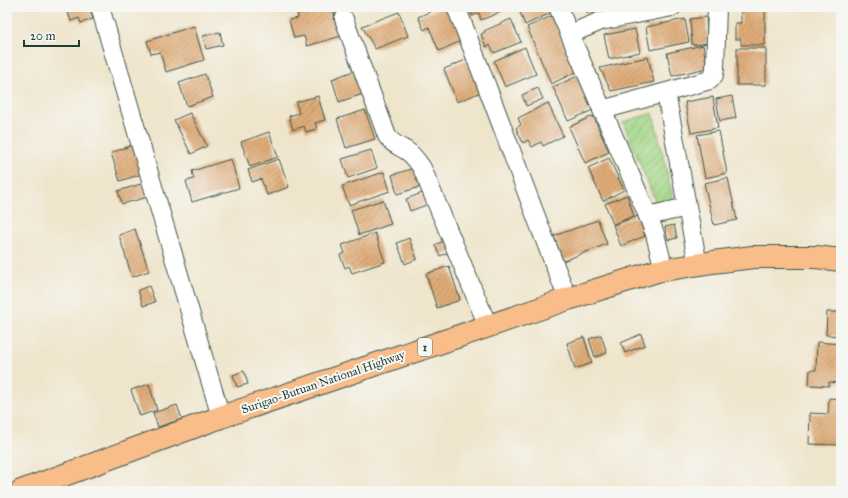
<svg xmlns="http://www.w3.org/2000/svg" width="848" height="498" font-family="'IM FELL Great Primer',serif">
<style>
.garden{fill:url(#garden-furrows);stroke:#60895c}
.building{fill:url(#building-hatch)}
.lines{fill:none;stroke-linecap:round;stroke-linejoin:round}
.minor-casing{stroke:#3e564b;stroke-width:20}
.highway-casing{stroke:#3e564b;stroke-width:24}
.minor{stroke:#fff;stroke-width:18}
.highway{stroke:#f8bd89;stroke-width:22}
.labels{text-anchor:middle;stroke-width:4;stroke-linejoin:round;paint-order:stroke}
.shield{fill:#f6f6f2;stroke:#60746d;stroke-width:1}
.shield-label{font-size:11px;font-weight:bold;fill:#1f3d34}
.street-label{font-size:12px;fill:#1f3d34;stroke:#f6f6f2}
</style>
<defs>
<pattern id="garden-furrows" width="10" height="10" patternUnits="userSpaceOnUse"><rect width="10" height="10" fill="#a0d585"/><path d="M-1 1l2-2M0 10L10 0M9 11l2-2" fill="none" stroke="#82ae6e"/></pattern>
<pattern id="building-hatch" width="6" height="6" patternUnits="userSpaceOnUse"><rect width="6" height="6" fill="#dfab77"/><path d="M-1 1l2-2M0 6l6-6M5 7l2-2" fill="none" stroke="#b48c62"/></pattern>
</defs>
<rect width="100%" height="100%" fill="#f6f6f2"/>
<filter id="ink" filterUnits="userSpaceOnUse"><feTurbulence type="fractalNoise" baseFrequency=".025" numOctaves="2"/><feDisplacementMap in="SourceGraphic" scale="8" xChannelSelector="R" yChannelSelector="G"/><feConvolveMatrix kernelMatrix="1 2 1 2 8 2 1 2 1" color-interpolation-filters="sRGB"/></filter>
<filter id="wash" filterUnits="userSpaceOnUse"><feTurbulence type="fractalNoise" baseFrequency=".012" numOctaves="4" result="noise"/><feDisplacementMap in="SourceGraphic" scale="16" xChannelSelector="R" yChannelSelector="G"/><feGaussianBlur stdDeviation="0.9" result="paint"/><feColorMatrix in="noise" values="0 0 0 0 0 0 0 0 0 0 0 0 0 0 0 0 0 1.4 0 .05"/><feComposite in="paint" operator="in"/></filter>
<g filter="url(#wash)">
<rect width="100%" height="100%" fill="#efe5cc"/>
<polygon class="garden" points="653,113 674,202 658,208 623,122"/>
<g id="blocks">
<g class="building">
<polygon points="66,7 89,7 93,19 81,23 79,18 71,21"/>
<polygon points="321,7 332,7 341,36 307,46 304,36 294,38 289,20 298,18 297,14"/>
<polygon points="441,7 449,7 463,40 439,51 429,27 424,30 418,17"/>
<polygon points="469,7 505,7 506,10 481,20 479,13 472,16"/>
<polygon points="518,7 548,7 551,13 525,25"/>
<polygon points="586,7 611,7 611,8 587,13"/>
<polygon points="741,7 765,7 765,45 741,45 741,39 735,39 735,23 741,23"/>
<polygon points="399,12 408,36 375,49 362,26"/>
<polygon points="552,16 576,72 551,84 527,27"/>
<polygon points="706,17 708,43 692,45 690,19"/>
<polygon points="511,19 521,42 494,53 490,45 486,47 481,34 485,32 484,31"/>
<polygon points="685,19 689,42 650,50 646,27"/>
<polygon points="194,26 204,60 166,72 160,52 151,54 147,41"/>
<polygon points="635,29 640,52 609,59 604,35"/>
<polygon points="220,32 223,45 206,49 203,36"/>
<polygon points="703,45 707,68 672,76 667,53"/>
<polygon points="525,47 536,74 505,87 494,61"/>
<rect x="737" y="48" width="29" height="37"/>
<polygon points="473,57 486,90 457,102 444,69"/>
<polygon points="648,57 654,82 611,91 600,68"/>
<polygon points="356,70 363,94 339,102 332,79"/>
<polygon points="205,74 213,97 187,106 179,83"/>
<polygon points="578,76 593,110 568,121 553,87"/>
<polygon points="538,88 543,99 526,106 522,95"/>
<polygon points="318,96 325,120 315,123 317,129 306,132 304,126 293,130 289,116 299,113 296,102"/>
<polygon points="732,96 736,118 720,121 716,99"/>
<polygon points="713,97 718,128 691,133 685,102"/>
<polygon points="548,103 563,136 543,146 541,142 532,147 528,140 523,143 516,128 521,125 518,118"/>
<polygon points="365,110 375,139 346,148 337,119"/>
<polygon points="190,113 207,146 191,154 174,120"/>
<polygon points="593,116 609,152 585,163 569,127"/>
<polygon points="719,131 727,173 705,178 697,135"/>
<polygon points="269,132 278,157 250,167 241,142"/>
<polygon points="135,144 145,173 120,181 111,153"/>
<polygon points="371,150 377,168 348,178 342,159"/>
<polygon points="609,158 624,190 603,201 588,168"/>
<polygon points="231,159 239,188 192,202 186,181 194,179 192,171"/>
<polygon points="279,159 289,187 267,195 261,179 252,182 248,170"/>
<polygon points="417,167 423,186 397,194 392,175"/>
<polygon points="384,172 390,191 349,205 342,186"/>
<polygon points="728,178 737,220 714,225 704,183"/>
<polygon points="144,183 148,197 122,204 118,191"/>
<polygon points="425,192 429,204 410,211 406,199"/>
<polygon points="627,195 634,216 613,224 605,204"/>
<polygon points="383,200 391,224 359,235 351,210"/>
<polygon points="638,216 645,236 621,246 613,225"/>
<polygon points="598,220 607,244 563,261 554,236"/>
<polygon points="674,225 677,238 668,240 665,227"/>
<polygon points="135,229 149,271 132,277 119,235"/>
<polygon points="375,233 385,262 352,273 349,266 345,268 340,255 345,253 342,245"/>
<polygon points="409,238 417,259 405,264 397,243"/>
<polygon points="450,238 455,250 440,256 435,245"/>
<polygon points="449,266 460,300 437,308 426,274"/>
<polygon points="149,286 155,302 143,306 138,290"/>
<polygon points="827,312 841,312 841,336 826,335"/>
<polygon points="641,334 645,345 625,353 621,343"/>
<polygon points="601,335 607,353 595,357 589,339"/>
<polygon points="584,337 592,363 575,369 567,343"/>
<polygon points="817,342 841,344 840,383 829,382 829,386 809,385 810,370 816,370"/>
<polygon points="244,371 248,384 237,387 233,375"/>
<polygon points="149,384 157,410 140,416 131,390"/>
<polygon points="829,398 841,399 840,445 809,444 810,413 828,414"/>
<polygon points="177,405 182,419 158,427 153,413"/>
</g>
</g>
</g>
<g filter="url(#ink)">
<use href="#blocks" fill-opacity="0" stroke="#3e564b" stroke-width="1"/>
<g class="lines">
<g class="minor-casing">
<g id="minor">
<polyline points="100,7 221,417"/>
<path d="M 456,7 C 495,104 529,202 568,299"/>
<polyline points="558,7 648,216 655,234 664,270"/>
<path d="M 344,19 L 387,136 C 392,144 399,146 407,151 C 413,155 418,162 422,168 L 488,326"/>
<polyline points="570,34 601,21 672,7"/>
<polyline points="666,93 698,265"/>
<polyline points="602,110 710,80 714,75 715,68 717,7"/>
<polyline points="648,216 687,207"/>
</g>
</g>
<g class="highway-casing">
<polyline id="highway" points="21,491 221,417 568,299 657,271 713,262 753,257 816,257 841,260"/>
</g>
<use href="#minor" class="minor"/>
<use href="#highway" class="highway"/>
</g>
</g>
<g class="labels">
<rect class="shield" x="418" y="338" width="14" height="18" rx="3"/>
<g class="shield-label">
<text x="425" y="351">1</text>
</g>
<g class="street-label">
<text transform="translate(323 382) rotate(-19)" y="4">Surigao-Butuan National Highway</text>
</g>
</g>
<rect width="848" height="498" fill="none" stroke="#f6f6f2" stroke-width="24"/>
<path d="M24 40v6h55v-6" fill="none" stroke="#1f3d34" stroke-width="2"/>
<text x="30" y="40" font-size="12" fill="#1f3d34" stroke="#f6f6f2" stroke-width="3" paint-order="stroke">20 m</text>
</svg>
